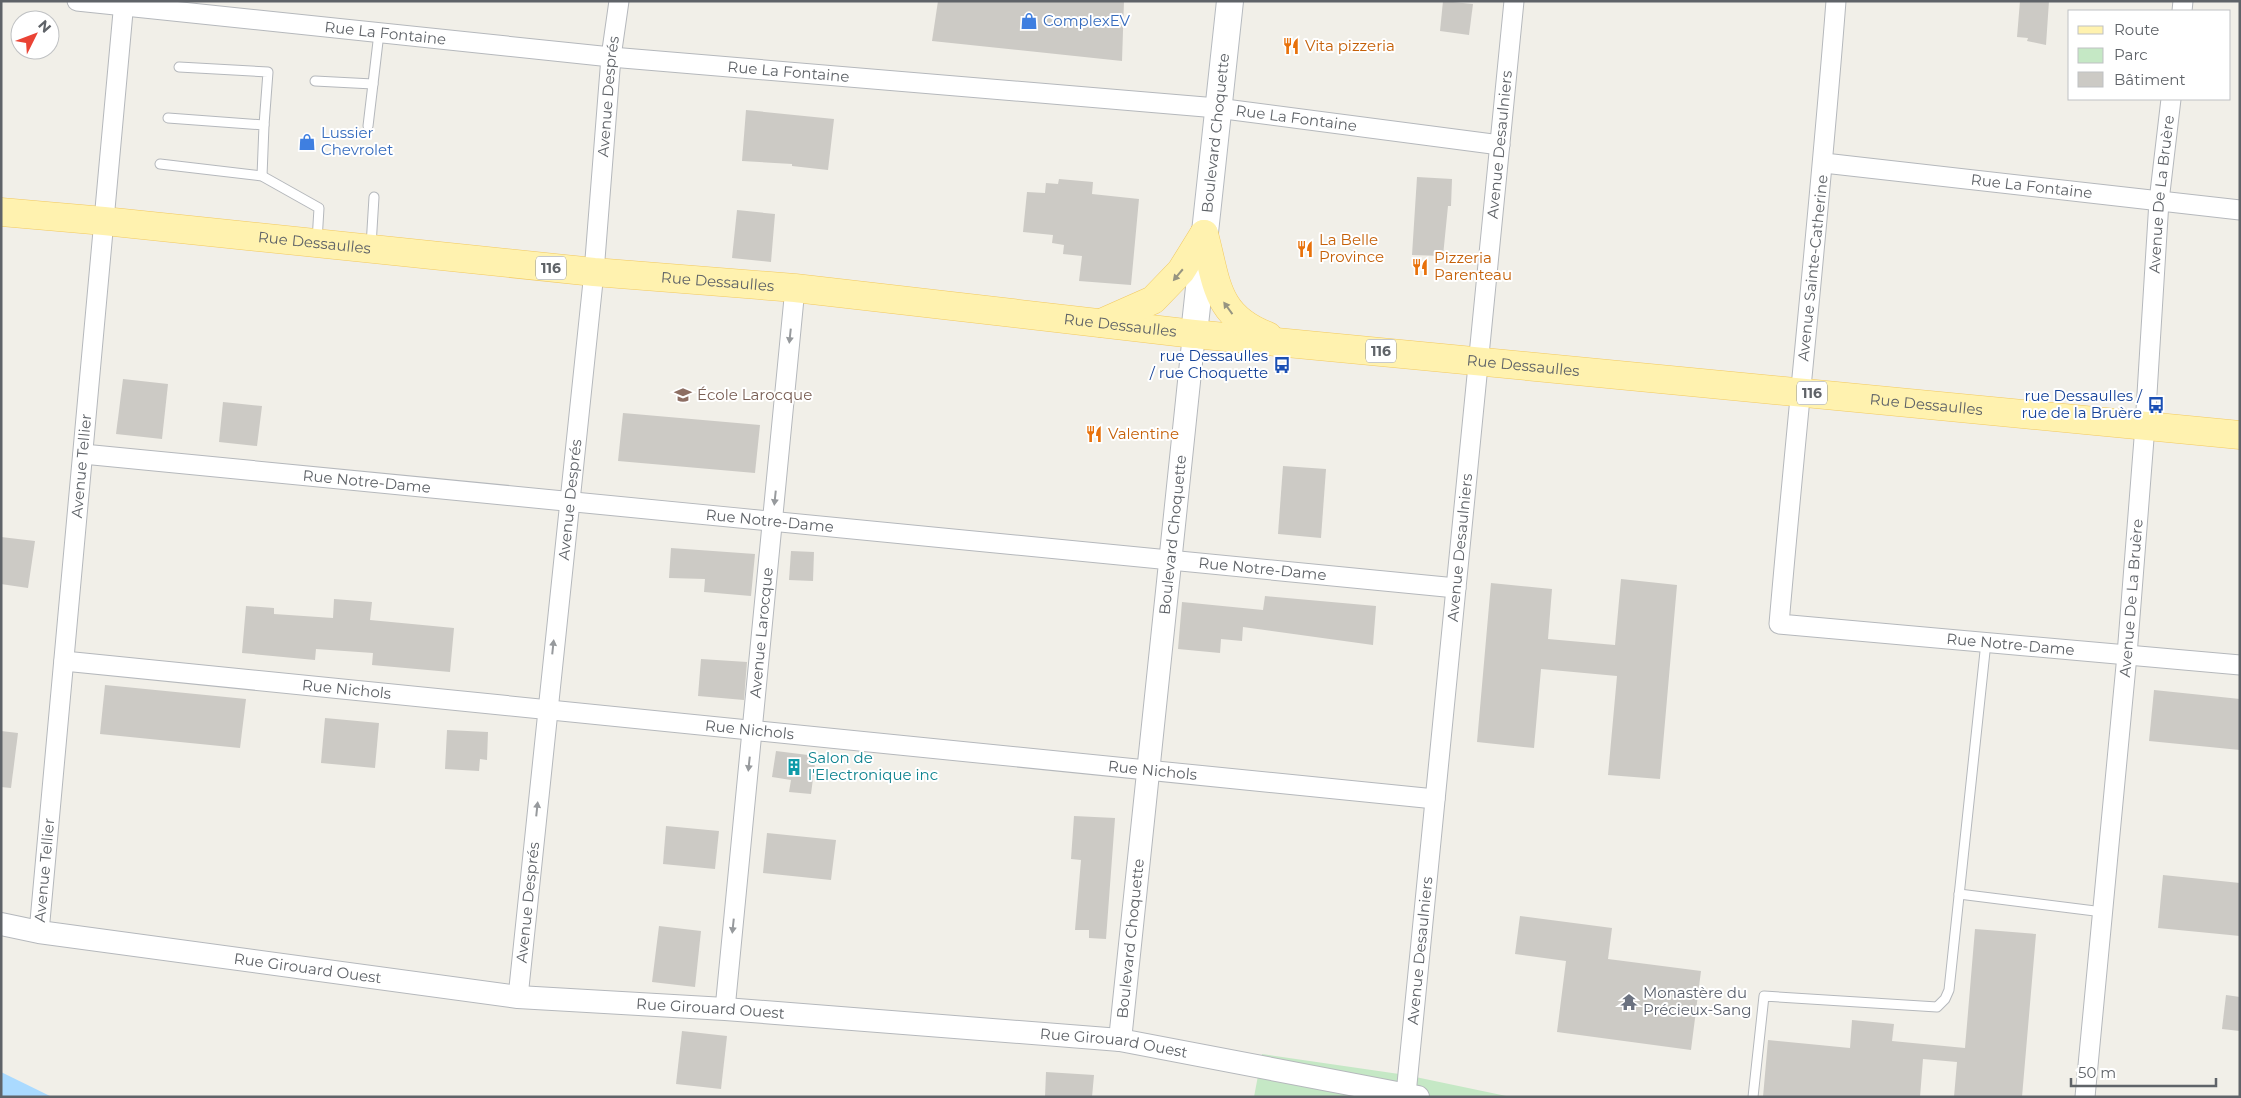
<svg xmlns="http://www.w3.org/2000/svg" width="2241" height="1098" font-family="Montserrat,sans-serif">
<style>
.green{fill:#c5e8c5}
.water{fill:#aadaff}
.building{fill:#cccac5}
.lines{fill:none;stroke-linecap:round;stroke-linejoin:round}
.service-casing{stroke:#b5b8bc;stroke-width:11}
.minor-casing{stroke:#b5b8bc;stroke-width:21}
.tertiary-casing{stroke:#b5b8bc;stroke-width:24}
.secondary-casing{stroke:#b6babf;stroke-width:28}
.primary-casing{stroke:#f2c960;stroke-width:29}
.service{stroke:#fff;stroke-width:9}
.minor{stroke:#fff;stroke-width:19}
.tertiary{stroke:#fff;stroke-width:22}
.secondary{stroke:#fff;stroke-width:26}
.primary{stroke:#fff2af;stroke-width:28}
.oneway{fill:#979581}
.oneway2{fill:#979a9d}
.labels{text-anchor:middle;stroke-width:4;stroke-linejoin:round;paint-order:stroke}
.shield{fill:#fff;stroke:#8f9295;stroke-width:1}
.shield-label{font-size:14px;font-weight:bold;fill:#5f6368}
.shop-label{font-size:15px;fill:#366cbe;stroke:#fff;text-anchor:start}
.street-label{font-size:15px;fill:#5f6368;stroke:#fff}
.food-label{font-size:15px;fill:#c56008;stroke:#fff;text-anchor:start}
.transit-label{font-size:15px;fill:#164399;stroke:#fff;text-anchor:end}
.education-label{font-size:15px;fill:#785e54;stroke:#fff;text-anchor:start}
.culture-label{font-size:15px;fill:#0d838f;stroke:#fff;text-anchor:start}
.worship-label{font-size:15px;fill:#5b616d;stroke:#fff;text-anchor:start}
</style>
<rect width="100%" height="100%" fill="#f1efe8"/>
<polygon class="green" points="1262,1054 1406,1075 1511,1097 1254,1097"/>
<polygon class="water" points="1,1072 52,1097 1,1097"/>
<g class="building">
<polygon points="938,1 1124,1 1122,61 932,41"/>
<polygon points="1443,1 1473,4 1469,35 1440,31"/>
<polygon points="2020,1 2049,1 2046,45 2027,41 2028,38 2017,37"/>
<polygon points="746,110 834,119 828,170 792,166 792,164 742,161"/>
<polygon points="1417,177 1452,179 1451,206 1448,206 1443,256 1412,255"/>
<polygon points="1059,179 1093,182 1092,194 1139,199 1131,285 1079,281 1082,256 1063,254 1064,245 1052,243 1053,235 1023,232 1027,192 1045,193 1046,183 1058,184"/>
<polygon points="737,210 775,214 771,262 732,258"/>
<polygon points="123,379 168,384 162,439 116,434"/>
<polygon points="223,402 262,406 257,446 219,442"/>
<polygon points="623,413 760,425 755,473 618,461"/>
<polygon points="1283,466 1326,469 1321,538 1278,534"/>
<polygon points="1,537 35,541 28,588 1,584"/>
<polygon points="671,548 755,554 751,596 704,592 705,579 669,578"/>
<polygon points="791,551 814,552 813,581 789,580"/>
<polygon points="1621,579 1677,585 1660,779 1608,775 1617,676 1541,669 1534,748 1477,742 1491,583 1552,589 1548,639 1615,645"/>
<polygon points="1265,596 1376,606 1373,645 1243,627 1242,641 1221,639 1220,653 1178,649 1182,602 1263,610"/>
<polygon points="334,599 372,602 370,620 454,628 450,672 372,665 373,653 316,649 315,660 242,653 246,606 274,608 274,614 333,618"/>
<polygon points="701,659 747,662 744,700 698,696"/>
<polygon points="105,685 246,699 240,748 100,734"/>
<polygon points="2154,690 2240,699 2240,750 2149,741"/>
<polygon points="325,718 379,723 375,768 321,763"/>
<polygon points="447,730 488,732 487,760 480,759 479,771 445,769"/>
<polygon points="1,731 18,733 11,788 1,787"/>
<polygon points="776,751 816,756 811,794 789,792 791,780 772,777"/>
<polygon points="1074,816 1115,818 1106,939 1089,938 1089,930 1075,930 1081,860 1071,859"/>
<polygon points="666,826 719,831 715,869 663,864"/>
<polygon points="767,833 836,840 831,880 763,873"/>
<polygon points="2163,875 2240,883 2240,936 2158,928"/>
<polygon points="1520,916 1612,928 1608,959 1701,971 1691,1050 1557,1032 1566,961 1515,954"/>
<polygon points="659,926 701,931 695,987 652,982"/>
<polygon points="1975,929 2036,934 2022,1097 1954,1097 1957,1062 1923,1059 1920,1097 1763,1097 1768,1040 1850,1048 1852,1020 1894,1024 1892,1041 1965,1048"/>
<polygon points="2226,995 2240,997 2240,1031 2222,1029"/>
<polygon points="682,1031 727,1036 721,1089 676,1084"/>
<polygon points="1046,1072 1094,1075 1092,1097 1045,1097"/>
</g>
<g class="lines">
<g class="service-casing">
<g id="service">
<polyline points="179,67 268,72 264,125"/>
<polyline points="315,81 373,84"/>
<polyline points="168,118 264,125 262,176"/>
<polyline points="368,126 379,33"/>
<polyline points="160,164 262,176 319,208 317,241"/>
<polyline points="371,246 374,197"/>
<polyline points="1959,894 2103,912"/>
<polyline points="1753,1097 1764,996 1937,1007 1945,999 1949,990 1986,642"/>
</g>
</g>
<g class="minor-casing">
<g id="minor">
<path id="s1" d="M 77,1 L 611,57 L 1217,108 L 1500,145"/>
<path id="s2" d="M 1836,1 C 1820,209 1797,416 1779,624 L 2240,665"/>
<polyline points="2182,11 2183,1"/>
<path id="s3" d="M 1824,163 L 2240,210"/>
<path id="s4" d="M 83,454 L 1456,588"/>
<path id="s5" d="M 64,661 L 1435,799"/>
<path id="s6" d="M 39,932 L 124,1"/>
<path id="s7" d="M 518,997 L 594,272 L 611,57 L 619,1"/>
<path id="s8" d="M 725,1009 L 795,288"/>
<path id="s9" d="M 1406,1094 L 1514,1"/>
<path id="s10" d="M 2085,1097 L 2127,655 L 2145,426 L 2159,201 L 2171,99"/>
</g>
</g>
<g class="tertiary-casing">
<g id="tertiary">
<path id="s11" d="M 1,924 L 39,932 L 518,997 L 725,1009 L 1120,1040 L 1418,1097"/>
<path id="s12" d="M 1120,1040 L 1194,334"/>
</g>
</g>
<g class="secondary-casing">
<g id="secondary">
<path id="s13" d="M 1194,334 L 1230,1"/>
</g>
</g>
<g class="primary-casing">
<g id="primary">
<path id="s14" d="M 1,212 L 104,221 L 594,272 L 795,288 L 1194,334 L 2240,435"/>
<path d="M 1204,234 C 1217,282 1215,316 1268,336"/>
<polyline points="1101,323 1153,300 1181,271 1204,234"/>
</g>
</g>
<use href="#service" class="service"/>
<use href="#minor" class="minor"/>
<use href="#tertiary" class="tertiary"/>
<use href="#secondary" class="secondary"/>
<use href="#primary" class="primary"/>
</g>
<defs><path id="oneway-solid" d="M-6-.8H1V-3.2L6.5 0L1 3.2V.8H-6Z" transform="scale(1.25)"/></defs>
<g class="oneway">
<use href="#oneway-solid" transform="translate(1178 275) rotate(130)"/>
<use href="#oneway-solid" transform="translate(1228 308) rotate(-126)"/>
</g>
<g class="oneway2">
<use href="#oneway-solid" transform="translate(790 336) rotate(96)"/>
<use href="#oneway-solid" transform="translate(775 498) rotate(96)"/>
<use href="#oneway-solid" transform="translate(553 647) rotate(-84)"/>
<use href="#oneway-solid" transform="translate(749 764) rotate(96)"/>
<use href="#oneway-solid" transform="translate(537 809) rotate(-84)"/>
<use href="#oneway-solid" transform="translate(733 926) rotate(96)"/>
</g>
<defs>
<g id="shop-bare" transform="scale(1.35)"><path d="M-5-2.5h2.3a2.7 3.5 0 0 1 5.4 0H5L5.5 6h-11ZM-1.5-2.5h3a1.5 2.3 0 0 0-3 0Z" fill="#3f7fe0" stroke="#fff" stroke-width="2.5" paint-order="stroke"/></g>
<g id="restaurant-bare" transform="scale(1.35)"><path d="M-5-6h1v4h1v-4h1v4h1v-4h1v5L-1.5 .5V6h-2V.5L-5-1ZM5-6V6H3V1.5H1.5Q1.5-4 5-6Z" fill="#e8710a" stroke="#fff" stroke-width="2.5" paint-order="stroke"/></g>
<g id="bus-bare" transform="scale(1.35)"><path d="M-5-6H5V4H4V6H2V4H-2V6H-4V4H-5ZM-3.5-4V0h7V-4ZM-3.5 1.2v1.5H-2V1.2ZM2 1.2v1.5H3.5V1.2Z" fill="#1a4fb4" stroke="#fff" stroke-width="2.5" paint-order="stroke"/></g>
<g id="school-bare" transform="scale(1.35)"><path d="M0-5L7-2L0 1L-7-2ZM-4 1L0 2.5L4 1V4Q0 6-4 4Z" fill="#8d6e63" stroke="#fff" stroke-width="2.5" paint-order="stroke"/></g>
<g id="building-bare" transform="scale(1.35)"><path d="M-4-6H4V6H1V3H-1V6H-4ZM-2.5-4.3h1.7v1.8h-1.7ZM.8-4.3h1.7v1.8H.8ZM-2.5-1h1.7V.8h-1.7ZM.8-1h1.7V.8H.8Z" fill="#0f9aa8" stroke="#fff" stroke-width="2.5" paint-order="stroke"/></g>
<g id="temple-bare" transform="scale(1.35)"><path d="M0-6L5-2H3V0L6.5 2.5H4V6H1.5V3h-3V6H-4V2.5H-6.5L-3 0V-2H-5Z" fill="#6b7280" stroke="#fff" stroke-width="2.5" paint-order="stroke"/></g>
</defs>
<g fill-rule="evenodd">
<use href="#shop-bare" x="1029" y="21"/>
<use href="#restaurant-bare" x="1291" y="46"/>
<use href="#shop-bare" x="307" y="142"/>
<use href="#restaurant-bare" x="1305" y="249"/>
<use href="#restaurant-bare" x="1420" y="267"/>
<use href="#bus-bare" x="1282" y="365"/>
<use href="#school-bare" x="683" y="395"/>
<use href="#bus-bare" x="2156" y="405"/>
<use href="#restaurant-bare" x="1094" y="434"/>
<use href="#building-bare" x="794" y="767"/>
<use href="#temple-bare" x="1629" y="1002"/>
</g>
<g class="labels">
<g class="shield">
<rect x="536" y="256.5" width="30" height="23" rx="4"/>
<rect x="1366" y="339.5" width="30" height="23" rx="4"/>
<rect x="1797" y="381.5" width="30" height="23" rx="4"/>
</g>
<g class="shield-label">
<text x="551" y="273">116</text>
<text x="1381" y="356">116</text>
<text x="1812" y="398">116</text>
</g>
<g class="shop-label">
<text x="1043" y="26">ComplexEV</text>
<text x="321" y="138">Lussier<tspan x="321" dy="17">Chevrolet</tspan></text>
</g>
<g class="street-label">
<text dy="5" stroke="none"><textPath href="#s1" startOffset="310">Rue La Fontaine</textPath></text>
<text dy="5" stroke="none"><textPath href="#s1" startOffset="715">Rue La Fontaine</textPath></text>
<text dy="5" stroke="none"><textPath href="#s7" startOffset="905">Avenue Després</textPath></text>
<text dy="5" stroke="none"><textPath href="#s1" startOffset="1225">Rue La Fontaine</textPath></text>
<text dy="5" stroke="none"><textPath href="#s13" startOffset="202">Boulevard Choquette</textPath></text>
<text dy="5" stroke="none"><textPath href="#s9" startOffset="954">Avenue Desaulniers</textPath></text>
<text dy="5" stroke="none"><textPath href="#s3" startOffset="209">Rue La Fontaine</textPath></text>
<text dy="5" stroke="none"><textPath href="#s10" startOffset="906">Avenue De La Bruère</textPath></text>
<text dy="5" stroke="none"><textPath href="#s14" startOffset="315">Rue Dessaulles</textPath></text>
<text transform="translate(1813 268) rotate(-84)" y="5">Avenue Sainte-Catherine</text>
<text dy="5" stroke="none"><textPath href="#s14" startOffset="720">Rue Dessaulles</textPath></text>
<text dy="5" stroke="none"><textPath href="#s14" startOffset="1125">Rue Dessaulles</textPath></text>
<text dy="5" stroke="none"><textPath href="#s14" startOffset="1530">Rue Dessaulles</textPath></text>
<text dy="5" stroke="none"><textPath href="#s14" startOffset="1935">Rue Dessaulles</textPath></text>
<text dy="5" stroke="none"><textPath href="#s6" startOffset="468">Avenue Tellier</textPath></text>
<text dy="5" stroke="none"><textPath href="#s4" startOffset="285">Rue Notre-Dame</textPath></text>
<text dy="5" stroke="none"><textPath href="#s7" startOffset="500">Avenue Després</textPath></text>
<text dy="5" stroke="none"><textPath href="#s4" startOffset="690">Rue Notre-Dame</textPath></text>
<text dy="5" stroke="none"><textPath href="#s12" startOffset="508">Boulevard Choquette</textPath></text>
<text dy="5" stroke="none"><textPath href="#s9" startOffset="549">Avenue Desaulniers</textPath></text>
<text dy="5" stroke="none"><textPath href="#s4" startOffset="1185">Rue Notre-Dame</textPath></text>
<text dy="5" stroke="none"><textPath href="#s10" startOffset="501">Avenue De La Bruère</textPath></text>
<text dy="5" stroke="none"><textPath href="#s8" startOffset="378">Avenue Larocque</textPath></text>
<text dy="5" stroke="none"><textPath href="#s2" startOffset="858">Rue Notre-Dame</textPath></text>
<text dy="5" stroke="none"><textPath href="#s5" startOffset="284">Rue Nichols</textPath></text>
<text dy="5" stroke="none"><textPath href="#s5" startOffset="689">Rue Nichols</textPath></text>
<text dy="5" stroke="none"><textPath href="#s5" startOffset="1094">Rue Nichols</textPath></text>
<text dy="5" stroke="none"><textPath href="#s6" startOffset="62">Avenue Tellier</textPath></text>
<text dy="5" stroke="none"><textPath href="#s7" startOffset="95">Avenue Després</textPath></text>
<text dy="5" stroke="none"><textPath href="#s12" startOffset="102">Boulevard Choquette</textPath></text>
<text dy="5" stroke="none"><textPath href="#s9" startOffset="144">Avenue Desaulniers</textPath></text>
<text dy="5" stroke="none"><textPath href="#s11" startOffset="310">Rue Girouard Ouest</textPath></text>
<text dy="5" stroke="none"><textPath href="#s11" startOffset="715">Rue Girouard Ouest</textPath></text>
<text dy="5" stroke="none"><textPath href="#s11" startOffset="1120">Rue Girouard Ouest</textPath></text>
</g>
<g class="food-label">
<text x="1305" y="51">Vita pizzeria</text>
<text x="1319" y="245">La Belle<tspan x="1319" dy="17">Province</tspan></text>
<text x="1434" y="263">Pizzeria<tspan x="1434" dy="17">Parenteau</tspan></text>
<text x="1108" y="439">Valentine</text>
</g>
<g class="transit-label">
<text x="1268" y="361">rue Dessaulles<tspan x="1268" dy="17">/ rue Choquette</tspan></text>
<text x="2142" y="401">rue Dessaulles /<tspan x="2142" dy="17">rue de la Bruère</tspan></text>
</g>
<g class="education-label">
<text x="697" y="400">École Larocque</text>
</g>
<g class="culture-label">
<text x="808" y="763">Salon de<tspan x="808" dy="17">l'Electronique inc</tspan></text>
</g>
<g class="worship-label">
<text x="1643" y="998">Monastère du<tspan x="1643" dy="17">Précieux-Sang</tspan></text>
</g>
</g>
<rect width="2241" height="1098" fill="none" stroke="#5f6368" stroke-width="5"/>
<rect x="2068" y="10" width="162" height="90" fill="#ffffff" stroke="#bfc1c3"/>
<rect x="2078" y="26" width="25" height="8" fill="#fff2af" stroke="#bfc1c3"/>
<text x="2114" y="35" font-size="15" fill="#5f6368">Route</text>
<rect x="2078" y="48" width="25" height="15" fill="#c5e8c5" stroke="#bfc1c3"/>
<text x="2114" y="60" font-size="15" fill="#5f6368">Parc</text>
<rect x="2078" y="72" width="25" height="15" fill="#cccac5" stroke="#bfc1c3"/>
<text x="2114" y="85" font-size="15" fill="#5f6368">Bâtiment</text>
<g transform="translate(35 35) rotate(48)"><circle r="24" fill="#ffffff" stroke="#bfc1c3"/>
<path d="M0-4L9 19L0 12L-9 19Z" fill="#ea4335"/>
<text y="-8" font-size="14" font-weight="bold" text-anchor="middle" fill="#5f6368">N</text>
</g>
<path d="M2071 1078v8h145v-8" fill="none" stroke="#5f6368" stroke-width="2.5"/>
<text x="2078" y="1078" font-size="15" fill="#5f6368" stroke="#ffffff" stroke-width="4" paint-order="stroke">50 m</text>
</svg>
